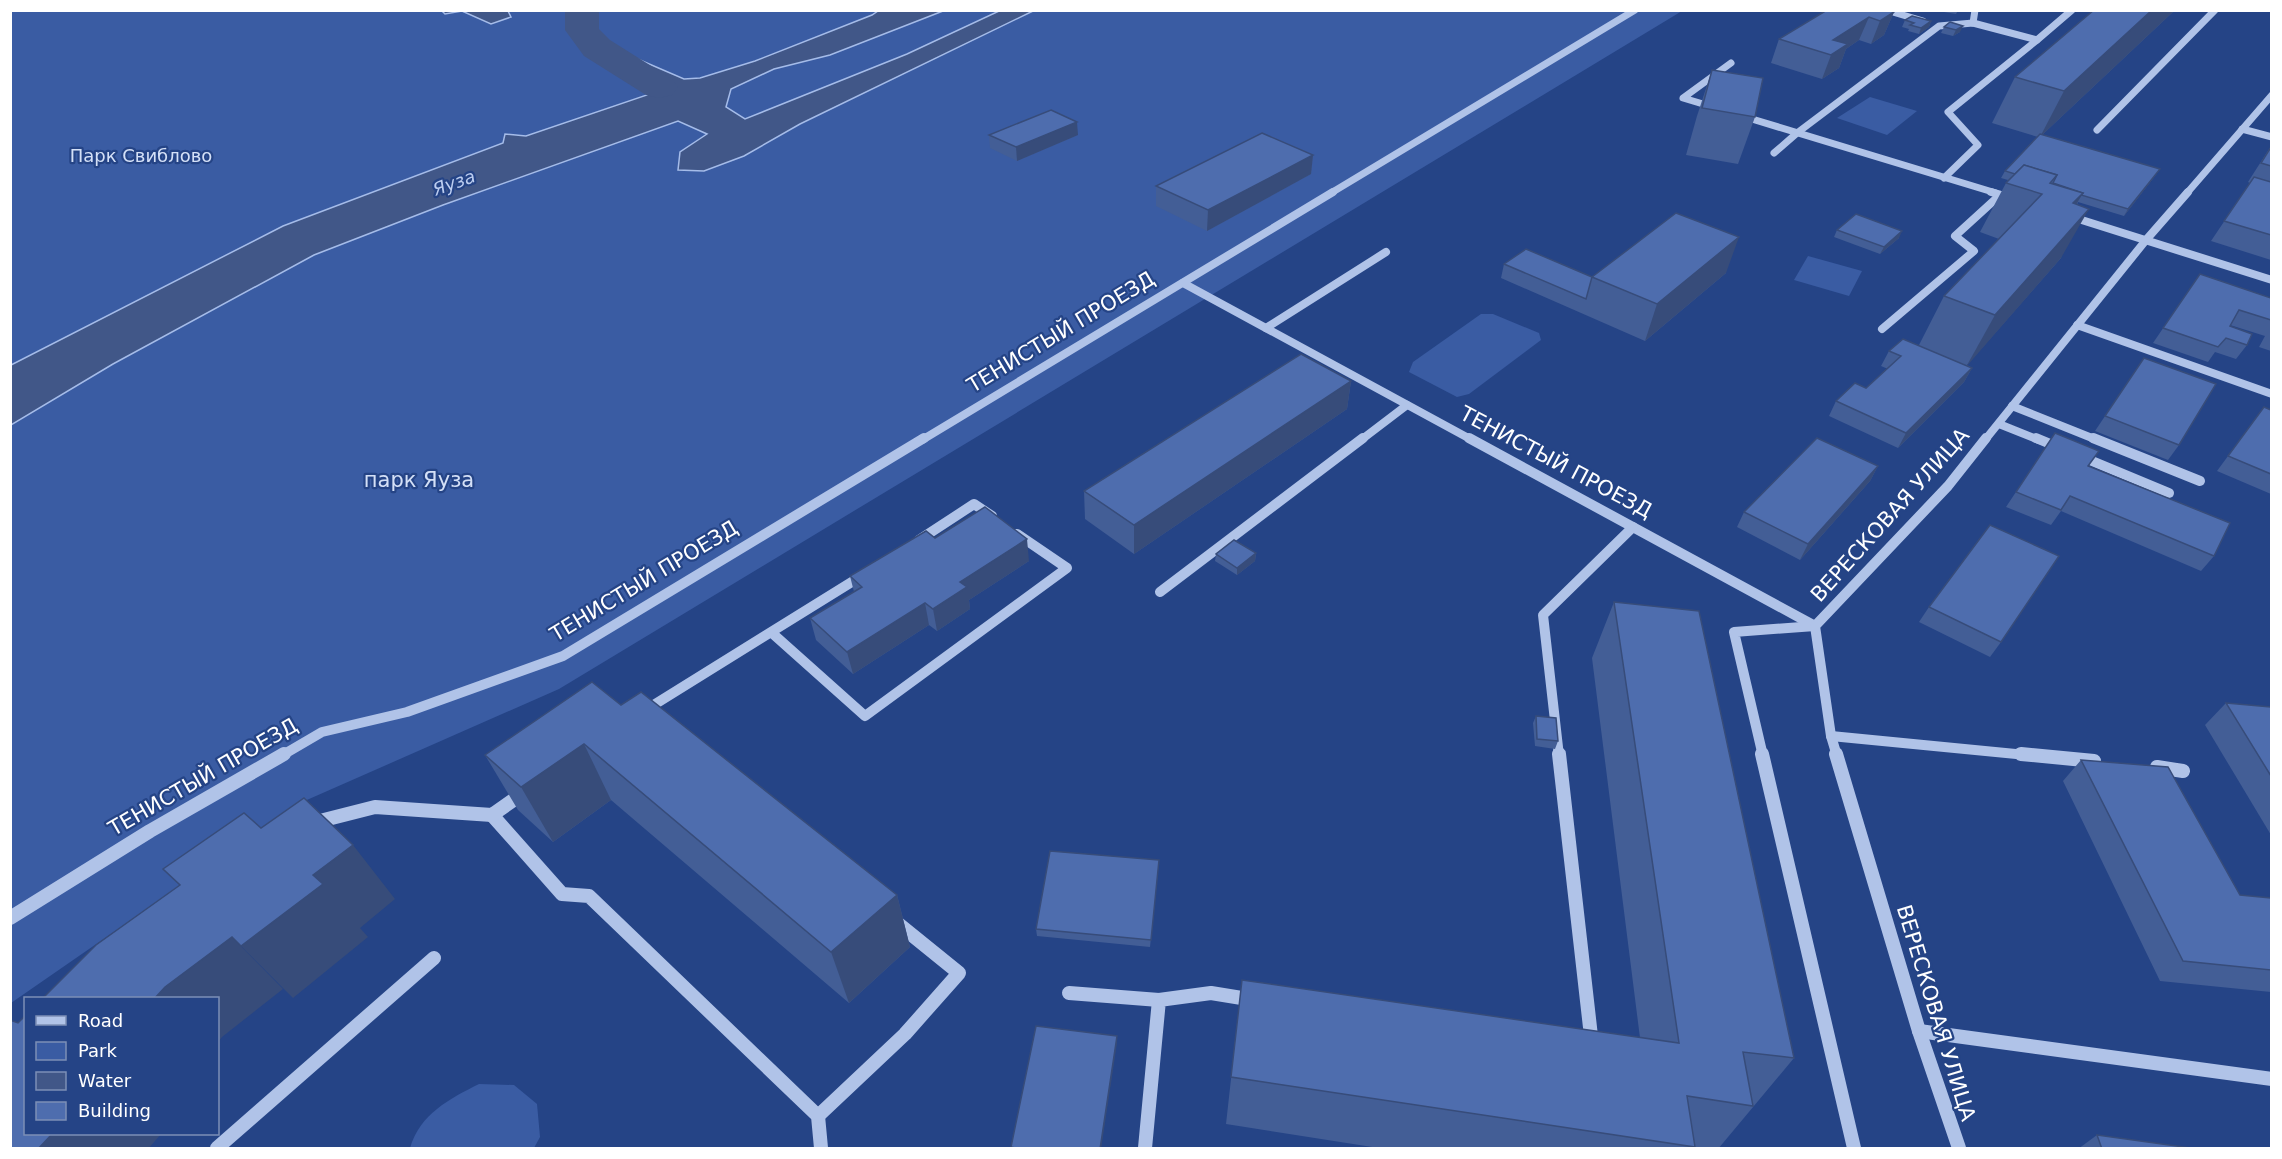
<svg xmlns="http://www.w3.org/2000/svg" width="2282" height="1159" font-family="'DejaVu Sans',sans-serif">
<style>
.green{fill:#3a5ca3}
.water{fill:#415788;stroke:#a5bce9;stroke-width:1.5}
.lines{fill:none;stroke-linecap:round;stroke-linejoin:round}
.river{fill:#415788;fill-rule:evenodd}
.minor-far3{stroke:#b0c3e8;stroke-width:7}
.minor-far2{stroke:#b0c3e8;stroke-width:8}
.minor-far1{stroke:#b0c3e8;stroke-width:10}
.minor{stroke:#b0c3e8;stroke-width:14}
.wall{fill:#435e96}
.shaded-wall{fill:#374c7a}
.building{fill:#4e6dae;stroke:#374c7a;stroke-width:1.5}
.labels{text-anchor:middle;stroke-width:4.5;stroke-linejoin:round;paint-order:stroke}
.far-park-label{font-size:18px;fill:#d4e0f7;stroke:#254486}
.far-water-label{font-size:18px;font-style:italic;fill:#bccdf0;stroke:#254486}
.street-label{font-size:21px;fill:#fff;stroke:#254486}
.park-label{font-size:21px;fill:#d4e0f7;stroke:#254486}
</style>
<rect width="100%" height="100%" fill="#254486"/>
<g class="green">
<polygon points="11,11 878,11 872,15 755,61 700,78 684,79 619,51 586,33 600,57 652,87 647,95 526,136 505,134 503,143 283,226 11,365"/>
<polygon points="943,11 999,11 907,54 745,119 725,107 731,89 774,69 830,55"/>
<polygon points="1033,11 1682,11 559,689 300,803 11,1003 11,425 113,364 314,255 443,205 678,121 707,134 680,152 704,171 744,156 800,124"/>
<polygon points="1870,97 1917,111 1887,135 1837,118"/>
<polygon points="1808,256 1862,271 1849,296 1794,280"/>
<polygon points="1481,314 1493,314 1539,333 1541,340 1469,394 1457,397 1409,372 1413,362"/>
<path d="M 479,1084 L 514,1085 L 537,1104 L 540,1137 L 534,1148 L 410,1148 C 420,1114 449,1099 479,1084 Z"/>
</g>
<g class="water">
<polygon points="442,11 508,11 511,17 491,24 462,11 445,14"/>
<polygon points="878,11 943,11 830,55 774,69 731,89 726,107 745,119 907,54 999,11 1033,11 800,124 744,156 704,171 678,170 680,152 707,134 678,121 443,205 314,255 113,364 11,425 11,365 283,226 503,143 505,134 526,136 647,95 652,87 600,57 585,32 619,51 684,79 700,78 755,61 872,15"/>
</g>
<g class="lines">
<polygon class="river" points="565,10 599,10 599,29 610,40 672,79 678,87 672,95 659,98 646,95 584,56 565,30"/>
<g class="minor-far3">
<polyline points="1886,10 1923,21"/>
<polyline points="1973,23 1975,10"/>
<polyline points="2037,40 2072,10"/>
<polyline points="1713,107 1683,98 1731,63"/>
<polyline points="1742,116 1996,193"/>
<polyline points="2242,129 2272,137"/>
<polyline points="2097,130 2215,10"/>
<polyline points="1774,153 1797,133 1939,26 1973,23 2037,40 1948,112 1978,145 1944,178"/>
<polyline points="1331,193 1635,10"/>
<polyline points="2187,193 2272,95"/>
</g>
<g class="minor-far2">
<polyline points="1991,192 2011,198"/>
<polyline points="2069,216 2272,280"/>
<polyline points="1183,283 1472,440"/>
<polyline points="2077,325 2272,394"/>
<polyline points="1266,328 1386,252"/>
<polyline points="1882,329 1974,251 1955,236 2000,195"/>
<polyline points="2012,406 2097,440"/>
<polyline points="1999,424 2039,440"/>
<polyline points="922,440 1333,192"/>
<polyline points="1361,440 1407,405"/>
<polyline points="1985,440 2146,240 2188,192"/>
</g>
<g class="minor-far1">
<polyline points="1469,438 1815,626"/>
<polyline points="2036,438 2060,448"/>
<polyline points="2093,438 2200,481"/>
<polyline points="2080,456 2169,493"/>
<polyline points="919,540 974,504 992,516"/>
<polyline points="1160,592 1363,438"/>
<polyline points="772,633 865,716 1067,568 1017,534"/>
<polyline points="644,711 863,575"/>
<polyline points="1831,736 2037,756"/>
<polyline points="281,756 322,732 407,712 563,656 924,438"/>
<polyline points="1559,756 1543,615 1633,527"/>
<polyline points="1763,756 1734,632 1815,626"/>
<polyline points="1837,756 1831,736 1815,626 1948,486 1986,438"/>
</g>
<g class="minor">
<polyline points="1559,754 1592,1045"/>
<polyline points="1762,754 1854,1148"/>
<polyline points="1836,754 1919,1031 1959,1148"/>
<polyline points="2021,754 2094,761"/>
<polyline points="2157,767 2183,771"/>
<polyline points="492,815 562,894 589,896 818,1116 821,1148"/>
<polyline points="312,823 375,807 492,815 522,794"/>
<polyline points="10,918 150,831 284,754"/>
<polyline points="1069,993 1159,1000"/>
<polyline points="1919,1031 2272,1079"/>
<polyline points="818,1116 905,1034 959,973 896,922"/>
<polyline points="217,1148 434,958"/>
<polyline points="1145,1148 1159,1000 1211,993 1254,1000"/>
</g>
</g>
<g class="wall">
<polygon points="1827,10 1894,12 1884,35 1871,44 1859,40 1846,49 1839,68 1822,79 1771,63 1779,39"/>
<polygon points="1932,10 1958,10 1956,14"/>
<polygon points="2175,10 2042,135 2160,169 2155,176 2124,216 2078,202 2061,258 1967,365 1972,368 1964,382 1898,448 1829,416 1836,401 1866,388 1888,369 1881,366 1889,351 1919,345 1944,296 1999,239 1980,232 2006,183 2008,180 2001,178 2005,171 2038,137 1992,123 2015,77"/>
<polygon points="1905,20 1931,21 1929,27 1919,34 1908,31 1909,29 1902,27"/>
<polygon points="1950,22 1960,32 1953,36 1941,33 1944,27"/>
<polygon points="1712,70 1755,117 1738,164 1686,155 1697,116"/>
<polygon points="989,135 1078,135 1017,161 990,148"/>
<polygon points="2271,146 2271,260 2211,241 2250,183 2248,182"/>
<polygon points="1313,155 1311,174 1207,231 1156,206 1156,186"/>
<polygon points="1837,230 1899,238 1880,254 1834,237"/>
<polygon points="1504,264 1592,277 1726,273 1645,341 1501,278"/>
<polygon points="2200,274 2271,298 2271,351 2259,347 2265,336 2230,325 2230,326 2247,345 2236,359 2215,352 2208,362 2153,343"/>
<polygon points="2144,358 2179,445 2168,460 2095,431"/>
<polygon points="1351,381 1347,409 1134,554 1085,519 1084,491"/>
<polygon points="2271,410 2271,494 2217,471 2253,422"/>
<polygon points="2055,433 2088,466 2214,556 2201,571 2061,511 2051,525 2006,507"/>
<polygon points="1878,466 1870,481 1800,560 1737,527 1744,512"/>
<polygon points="935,538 1029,561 969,600 970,609 937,631 929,625 853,674 816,640 810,618 854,592 850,576"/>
<polygon points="1256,553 1255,561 1237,575 1215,561 1216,554"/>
<polygon points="1614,602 1794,1058 1718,1149 1385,1149 1226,1124 1242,980 1640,1038 1592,658"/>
<polygon points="1929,607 2001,642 1990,657 1919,622"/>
<polygon points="2226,703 2271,707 2271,835 2205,725"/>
<polygon points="621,705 897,895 910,947 849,1003 611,800 553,842 518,810 485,755"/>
<polygon points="1536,716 1558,741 1555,749 1535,746 1533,723"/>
<polygon points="2081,760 2240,895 2271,898 2271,992 2160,981 2063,781"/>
<polygon points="1159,860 1150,947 1037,936 1036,929"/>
<polygon points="2097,1135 2198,1149 2078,1149"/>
</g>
<g class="shaded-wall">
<polygon points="2152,10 2175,10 2040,137 2064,91"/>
<polygon points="1894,12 1884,35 1871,44 1880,21"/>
<polygon points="1869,17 1859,40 1846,49 1839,68 1822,79 1831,55 1833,40"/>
<polygon points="1931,21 1929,27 1919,34 1921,28"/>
<polygon points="1963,26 1960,32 1953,36 1956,30"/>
<polygon points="1077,122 1078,135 1017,161 1016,147"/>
<polygon points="1313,155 1311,174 1207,231 1208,210"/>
<polygon points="2160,169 2155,176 2124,216 2128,209"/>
<polygon points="2083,193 2054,242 2073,203"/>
<polygon points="2089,209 2061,258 1966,367 1995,315"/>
<polygon points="1902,231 1899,238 1880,254 1884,247"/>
<polygon points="1739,237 1726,273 1645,341 1657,304"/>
<polygon points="1972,368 1964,382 1898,448 1906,433"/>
<polygon points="1351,381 1347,409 1134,554 1134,525"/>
<polygon points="1878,466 1870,481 1800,560 1808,544"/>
<polygon points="1027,539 1029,561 969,600 970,609 937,631 933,609 960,582"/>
<polygon points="1256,553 1255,561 1237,575 1237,568"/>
<polygon points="925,603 929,625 853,674 847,652"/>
<polygon points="584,744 611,800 553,842 521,787"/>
<polygon points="353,845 395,899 360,928 368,937 293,998 241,946 313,875"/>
<polygon points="897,895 910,947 849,1003 831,952"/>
<polygon points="232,937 283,989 222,1037 218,1042 218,999 154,999 165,987"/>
<polygon points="1117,1036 1117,1043 1101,1149 1100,1149"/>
<polygon points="52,1134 161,1134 148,1149 38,1149"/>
</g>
<g class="building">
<polygon points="1827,10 1888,10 1894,12 1880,21 1869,17 1833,40 1848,44 1831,55 1779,39"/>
<polygon points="2094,10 2152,10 2064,91 2015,77"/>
<polygon points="1912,16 1931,21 1921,28 1910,25 1914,23 1905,20"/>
<polygon points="1950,22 1963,26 1956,30 1944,27"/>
<polygon points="1712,70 1763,78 1755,117 1702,108"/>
<polygon points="1051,110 1077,122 1016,147 989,135"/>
<polygon points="1262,133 1313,155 1208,210 1156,186"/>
<polygon points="2040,134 2160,169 2128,209 2081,195 2083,193 2053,183 2057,175 2024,165 2015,174 2005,171"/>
<polygon points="2271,147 2271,166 2261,163"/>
<polygon points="2024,165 2057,175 2050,183 2083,193 2073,203 2089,209 1995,315 1944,296 2042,194 2006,183"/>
<polygon points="2254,177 2271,182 2271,235 2224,221"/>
<polygon points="1676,213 1739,237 1657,304 1592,277"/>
<polygon points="1856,214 1902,231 1884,247 1837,230"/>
<polygon points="1526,249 1592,277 1586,299 1504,264"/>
<polygon points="2200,274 2271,298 2271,320 2239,310 2230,326 2252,334 2247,345 2226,338 2218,347 2163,328"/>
<polygon points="1903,339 1972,368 1906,433 1836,401 1855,383 1866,388 1901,356 1889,351"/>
<polygon points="1301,354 1351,381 1134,525 1084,491"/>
<polygon points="2144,358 2216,384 2179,445 2105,416"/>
<polygon points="2264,407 2271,410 2271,474 2228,456"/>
<polygon points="2055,433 2099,451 2088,466 2230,523 2214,556 2070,496 2061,510 2016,492"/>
<polygon points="1817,438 1878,466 1808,544 1744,512"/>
<polygon points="985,507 1027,539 960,582 967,587 933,609 925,603 847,652 810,618 862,587 850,576 926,531 935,538"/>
<polygon points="1990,525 2059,556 2001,642 1929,607"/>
<polygon points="1234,540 1256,553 1237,568 1216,554"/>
<polygon points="1614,602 1699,611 1794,1058 1743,1052 1753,1106 1687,1096 1695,1147 1231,1077 1242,980 1679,1043"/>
<polygon points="592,682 621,705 641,692 897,895 831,952 584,744 521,787 485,755"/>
<polygon points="2226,703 2271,707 2271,776"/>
<polygon points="1536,716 1556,718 1558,741 1537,739"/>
<polygon points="2081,760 2168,767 2240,895 2271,898 2271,970 2183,961"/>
<polygon points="304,798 353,845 313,875 323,884 241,946 232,937 165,987 154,999 42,999 96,945 180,885 163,869 244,813 261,828"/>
<polygon points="1050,851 1159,860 1151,940 1036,929"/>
<polygon points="26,1015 26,1134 52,1134 38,1149 10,1149 10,1020 18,1023"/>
<polygon points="1036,1026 1117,1036 1100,1149 1019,1149 1011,1147"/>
<polygon points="2097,1135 2198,1149 2102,1149"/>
</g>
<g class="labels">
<g class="far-park-label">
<text x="141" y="162">Парк Свиблово</text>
</g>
<g class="far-water-label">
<text transform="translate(454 183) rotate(-20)" y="6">Яуза</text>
</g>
<g class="street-label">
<text transform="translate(1061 332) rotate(-31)" y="7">ТЕНИСТЫЙ ПРОЕЗД</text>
<text transform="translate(1556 462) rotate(28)" y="7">ТЕНИСТЫЙ ПРОЕЗД</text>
<text transform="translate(1890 515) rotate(-48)" y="7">ВЕРЕСКОВАЯ УЛИЦА</text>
<text transform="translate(644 581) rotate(-31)" y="7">ТЕНИСТЫЙ ПРОЕЗД</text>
<text transform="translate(203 777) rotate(-30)" y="7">ТЕНИСТЫЙ ПРОЕЗД</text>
<text transform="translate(1936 1013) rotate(73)" y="7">ВЕРЕСКОВАЯ УЛИЦА</text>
</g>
<g class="park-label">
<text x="419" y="487">парк Яуза</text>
</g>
</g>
<rect width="2282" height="1159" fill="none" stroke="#ffffff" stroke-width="24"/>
<rect x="24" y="997" width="195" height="138" fill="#254486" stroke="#7c8fb6" stroke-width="1.5"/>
<rect x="36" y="1016" width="30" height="9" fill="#b0c3e8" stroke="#7c8fb6" stroke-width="1.5"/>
<text x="78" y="1027" font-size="18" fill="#ffffff">Road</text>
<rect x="36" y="1042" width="30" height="18" fill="#3a5ca3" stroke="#7c8fb6" stroke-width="1.5"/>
<text x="78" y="1057" font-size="18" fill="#ffffff">Park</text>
<rect x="36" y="1072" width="30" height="18" fill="#415788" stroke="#7c8fb6" stroke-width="1.5"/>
<text x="78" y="1087" font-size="18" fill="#ffffff">Water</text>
<rect x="36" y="1102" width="30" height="18" fill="#4e6dae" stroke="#7c8fb6" stroke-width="1.5"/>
<text x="78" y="1117" font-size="18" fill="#ffffff">Building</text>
</svg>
